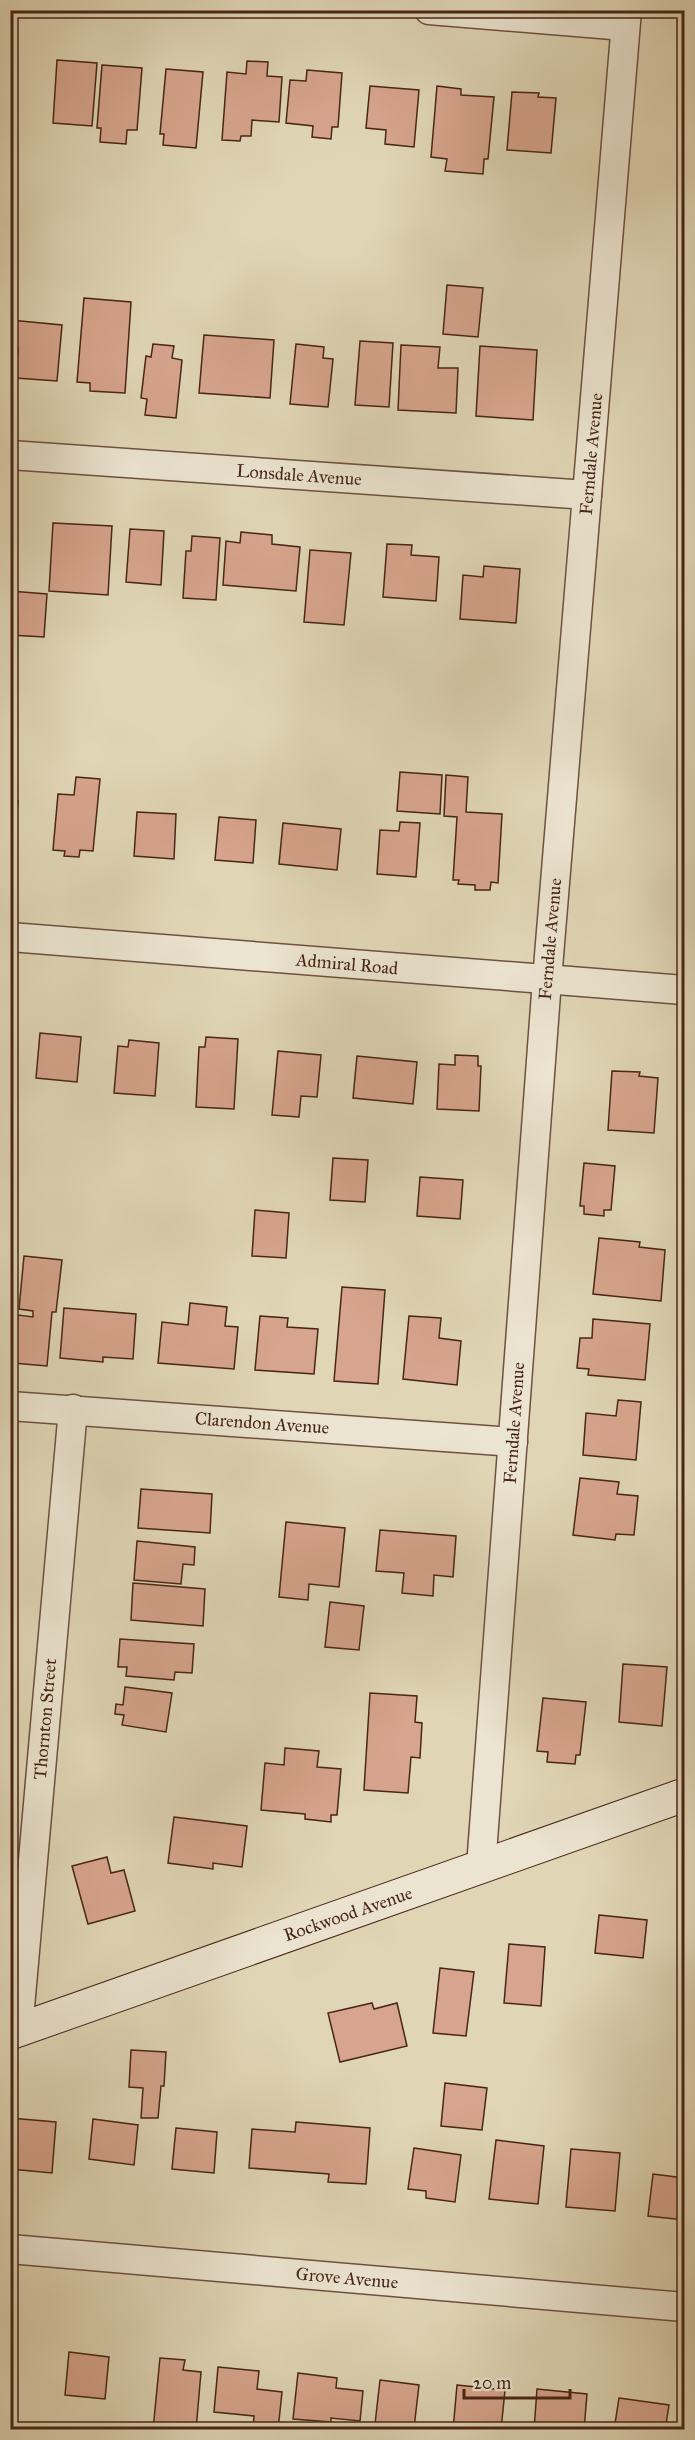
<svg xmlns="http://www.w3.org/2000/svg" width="695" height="2440" font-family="'IM FELL Great Primer',serif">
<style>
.building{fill:#d7a58d;stroke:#482516;stroke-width:1.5}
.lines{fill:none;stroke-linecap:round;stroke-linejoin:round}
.street-casing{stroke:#6e513e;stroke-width:31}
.secondary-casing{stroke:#482516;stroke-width:35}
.street{stroke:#ebe4d0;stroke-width:28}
.secondary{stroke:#ebe4d0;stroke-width:33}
.labels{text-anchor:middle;stroke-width:5;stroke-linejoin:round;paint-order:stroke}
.street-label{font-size:18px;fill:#482516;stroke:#ebe4d0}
</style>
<rect width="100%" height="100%" fill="#e0d6b6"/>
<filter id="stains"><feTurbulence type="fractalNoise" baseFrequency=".00333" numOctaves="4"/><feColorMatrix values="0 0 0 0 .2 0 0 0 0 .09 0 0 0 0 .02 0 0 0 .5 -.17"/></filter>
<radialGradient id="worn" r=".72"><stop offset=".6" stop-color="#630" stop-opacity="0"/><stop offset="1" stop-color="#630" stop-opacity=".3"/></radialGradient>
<g class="building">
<polygon points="57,60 97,63 92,126 53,123"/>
<polygon points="247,61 268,62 267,76 282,77 279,122 252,120 251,136 241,136 240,141 222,140 227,72 246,74"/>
<polygon points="102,65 142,68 137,130 127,130 126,144 100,142 101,128 97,128"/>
<polygon points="166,69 203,72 196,148 163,145 164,134 160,134"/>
<polygon points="307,70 342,73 338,127 332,127 331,139 312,137 313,126 286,123 290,80 306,81"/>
<polygon points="370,86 419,90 414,147 385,144 386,130 366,128"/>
<polygon points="437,86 461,89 461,95 494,97 488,159 484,159 483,174 445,171 447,159 431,157"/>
<polygon points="512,92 539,93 538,97 556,98 551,153 507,150"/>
<polygon points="447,285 483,288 478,337 443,334"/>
<polygon points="84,298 131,302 125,393 90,391 90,383 77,382"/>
<polygon points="10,320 62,325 57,381 16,378 18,348 10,347"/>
<polygon points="204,335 274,340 270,398 199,393"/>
<polygon points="360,341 393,343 389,407 355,405"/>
<polygon points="153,344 174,346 172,358 182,360 176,418 145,415 147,399 141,398 146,356 151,357"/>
<polygon points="296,344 324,347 323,358 333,359 328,407 290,404"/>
<polygon points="401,345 440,347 438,368 458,368 456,413 398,410"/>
<polygon points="480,346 537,350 533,420 476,416"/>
<polygon points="53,523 112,526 108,595 49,591"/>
<polygon points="130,529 164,531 161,585 126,582"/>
<polygon points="10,530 15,530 10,574"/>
<polygon points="241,532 272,535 272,544 300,547 296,591 223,585 226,541 240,543"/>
<polygon points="192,536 220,538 216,600 183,598 186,551 191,551"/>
<polygon points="387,544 412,545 411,555 439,557 436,601 383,597"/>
<polygon points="310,550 351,553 344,625 304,622"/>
<polygon points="484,566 520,569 516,623 460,619 463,575 483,577"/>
<polygon points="10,591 47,594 44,637 10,635"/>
<polygon points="400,772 442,775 440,814 397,811"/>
<polygon points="446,775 468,777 466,812 502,814 498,883 491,882 490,890 475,890 475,885 458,884 459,880 453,880 457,817 444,816"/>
<polygon points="76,777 100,779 93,851 80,850 79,857 64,856 65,851 53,850 58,794 74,795"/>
<polygon points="10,788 13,788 11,801 18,801 14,846 10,846"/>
<polygon points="137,812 176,814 174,859 134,856"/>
<polygon points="219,817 256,820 253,863 215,860"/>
<polygon points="400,822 420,823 416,877 377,874 380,830 399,831"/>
<polygon points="283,823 341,829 337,870 279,864"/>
<polygon points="10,1031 17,1031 13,1087 10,1087"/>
<polygon points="40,1033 81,1037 77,1082 36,1078"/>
<polygon points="206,1037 238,1039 234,1109 196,1107 199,1047 205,1047"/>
<polygon points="129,1040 159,1043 155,1096 114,1093 118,1046 128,1047"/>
<polygon points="278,1051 321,1055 317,1097 301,1096 299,1117 272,1115"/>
<polygon points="455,1055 478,1056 478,1066 481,1066 479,1111 437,1109 439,1064 455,1065"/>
<polygon points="357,1056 417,1062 413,1104 353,1098"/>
<polygon points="612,1071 640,1072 639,1076 658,1078 654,1133 608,1130"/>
<polygon points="333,1158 368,1160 365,1202 330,1200"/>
<polygon points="584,1163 615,1166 611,1210 604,1210 604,1216 584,1214 584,1206 580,1206"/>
<polygon points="420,1177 463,1180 460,1219 417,1216"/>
<polygon points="255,1210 289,1213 286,1258 252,1256"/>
<polygon points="599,1238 640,1242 639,1247 665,1250 661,1301 593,1294"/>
<polygon points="24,1256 62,1260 56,1312 52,1312 47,1366 13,1363 18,1315 33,1317 33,1311 19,1309"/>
<polygon points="342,1287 385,1290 378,1384 334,1381"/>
<polygon points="190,1303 227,1307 225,1326 238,1327 234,1369 158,1363 162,1322 188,1325"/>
<polygon points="64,1308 136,1314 133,1359 103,1357 103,1362 60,1358"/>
<polygon points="260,1316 288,1318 287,1327 318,1329 314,1374 255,1370"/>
<polygon points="409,1316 441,1318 439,1338 461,1341 457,1385 403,1379"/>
<polygon points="593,1319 650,1324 645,1380 588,1375 589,1369 577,1368 580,1338 592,1338"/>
<polygon points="618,1400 641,1402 636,1460 583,1455 586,1413 616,1416"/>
<polygon points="580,1478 619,1482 617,1494 638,1496 634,1535 616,1534 615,1540 573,1535"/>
<polygon points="141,1489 212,1494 210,1533 138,1528"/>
<polygon points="286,1522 345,1528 339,1587 309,1584 308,1600 279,1597"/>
<polygon points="380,1530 456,1536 453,1577 434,1575 433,1596 402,1593 404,1573 376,1571"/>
<polygon points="137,1541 195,1547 194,1565 183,1564 181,1584 134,1580"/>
<polygon points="133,1583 205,1589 203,1626 131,1620"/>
<polygon points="330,1602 364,1606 359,1650 325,1647"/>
<polygon points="120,1639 194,1644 192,1673 175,1672 174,1680 126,1676 127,1667 118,1667"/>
<polygon points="623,1664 667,1667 662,1726 619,1722"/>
<polygon points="125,1687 172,1693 166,1732 122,1725 124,1715 115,1714 116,1704 123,1705"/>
<polygon points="370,1693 417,1696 415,1722 422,1723 420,1758 411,1757 408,1793 364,1790"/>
<polygon points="543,1698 586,1702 580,1755 576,1755 575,1764 547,1762 548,1752 537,1751"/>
<polygon points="285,1748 319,1751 317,1767 341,1769 337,1815 331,1815 331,1822 305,1819 305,1814 261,1810 265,1763 284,1765"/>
<polygon points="174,1817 247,1826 242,1867 213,1863 213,1869 168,1863"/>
<polygon points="107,1857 111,1873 124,1870 135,1911 88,1924 72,1866"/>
<polygon points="599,1915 647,1920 643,1958 595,1953"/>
<polygon points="509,1944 545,1947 541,2006 504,2003"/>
<polygon points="440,1968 474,1972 466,2036 433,2033"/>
<polygon points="372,2003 374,2009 397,2003 407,2046 340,2062 328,2013"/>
<polygon points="131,2050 166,2052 164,2086 161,2086 158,2118 141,2118 143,2088 129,2087"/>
<polygon points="445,2083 487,2088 482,2130 441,2126"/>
<polygon points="10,2118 56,2122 52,2173 10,2169"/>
<polygon points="93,2119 138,2125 134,2165 89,2159"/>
<polygon points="296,2122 370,2128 366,2184 328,2182 329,2174 249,2168 252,2129 295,2132"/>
<polygon points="176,2128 217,2132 214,2173 172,2169"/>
<polygon points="496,2140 544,2146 538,2204 489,2199"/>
<polygon points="414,2148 461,2155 455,2202 426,2198 426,2191 408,2189"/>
<polygon points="571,2149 620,2153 615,2211 566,2207"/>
<polygon points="653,2174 684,2178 684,2220 648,2216"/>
<polygon points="69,2352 109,2357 105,2399 65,2395"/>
<polygon points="160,2358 185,2360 183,2370 201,2372 196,2430 153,2430"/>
<polygon points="218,2367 259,2371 257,2389 282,2392 278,2430 253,2430 254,2416 214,2412"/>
<polygon points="298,2373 337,2378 336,2388 363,2391 360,2421 331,2418 331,2422 293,2419"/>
<polygon points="380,2380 419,2385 414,2428 375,2424"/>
<polygon points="457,2385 505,2390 501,2430 453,2430"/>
<polygon points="537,2389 587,2394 584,2430 534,2430"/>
<polygon points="619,2398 669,2405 665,2430 614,2430"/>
</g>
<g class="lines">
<g class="street-casing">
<g id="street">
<polyline points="429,10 625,26"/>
<polyline points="10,455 587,495"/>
<polyline points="10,937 684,990"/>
<polyline points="10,1406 513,1442"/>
<polyline points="481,1867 547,980 627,10"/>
<polyline points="18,2030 73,1409"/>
<polyline points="10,2249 684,2307"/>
</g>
</g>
<g class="secondary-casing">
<polyline id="secondary" points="10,2033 684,1795"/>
</g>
<use href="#street" class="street"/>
<use href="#secondary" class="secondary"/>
</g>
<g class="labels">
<g class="street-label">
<text transform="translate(591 454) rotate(-85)" y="6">Ferndale Avenue</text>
<text transform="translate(299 475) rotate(4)" y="6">Lonsdale Avenue</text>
<text transform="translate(550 939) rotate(-85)" y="6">Ferndale Avenue</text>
<text transform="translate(347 964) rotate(5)" y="6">Admiral Road</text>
<text transform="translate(262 1423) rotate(4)" y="6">Clarendon Avenue</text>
<text transform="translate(514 1423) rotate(-86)" y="6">Ferndale Avenue</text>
<text transform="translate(45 1719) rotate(-85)" y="6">Thornton Street</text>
<text transform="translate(348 1914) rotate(-19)" y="6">Rockwood Avenue</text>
<text transform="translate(347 2278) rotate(5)" y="6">Grove Avenue</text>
</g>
</g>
<rect width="695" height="2440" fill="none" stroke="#e0d6b6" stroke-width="36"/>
<rect x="12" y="12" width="671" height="2416" fill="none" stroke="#482516" stroke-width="3"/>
<rect x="18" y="18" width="659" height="2404" fill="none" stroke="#482516" stroke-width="1.5"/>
<path d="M464 2389v9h106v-9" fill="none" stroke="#482516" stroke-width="3"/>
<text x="473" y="2389" font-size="18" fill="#482516" stroke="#ebe4d0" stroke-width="4.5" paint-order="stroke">20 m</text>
<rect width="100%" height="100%" filter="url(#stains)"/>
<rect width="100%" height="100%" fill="url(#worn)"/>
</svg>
